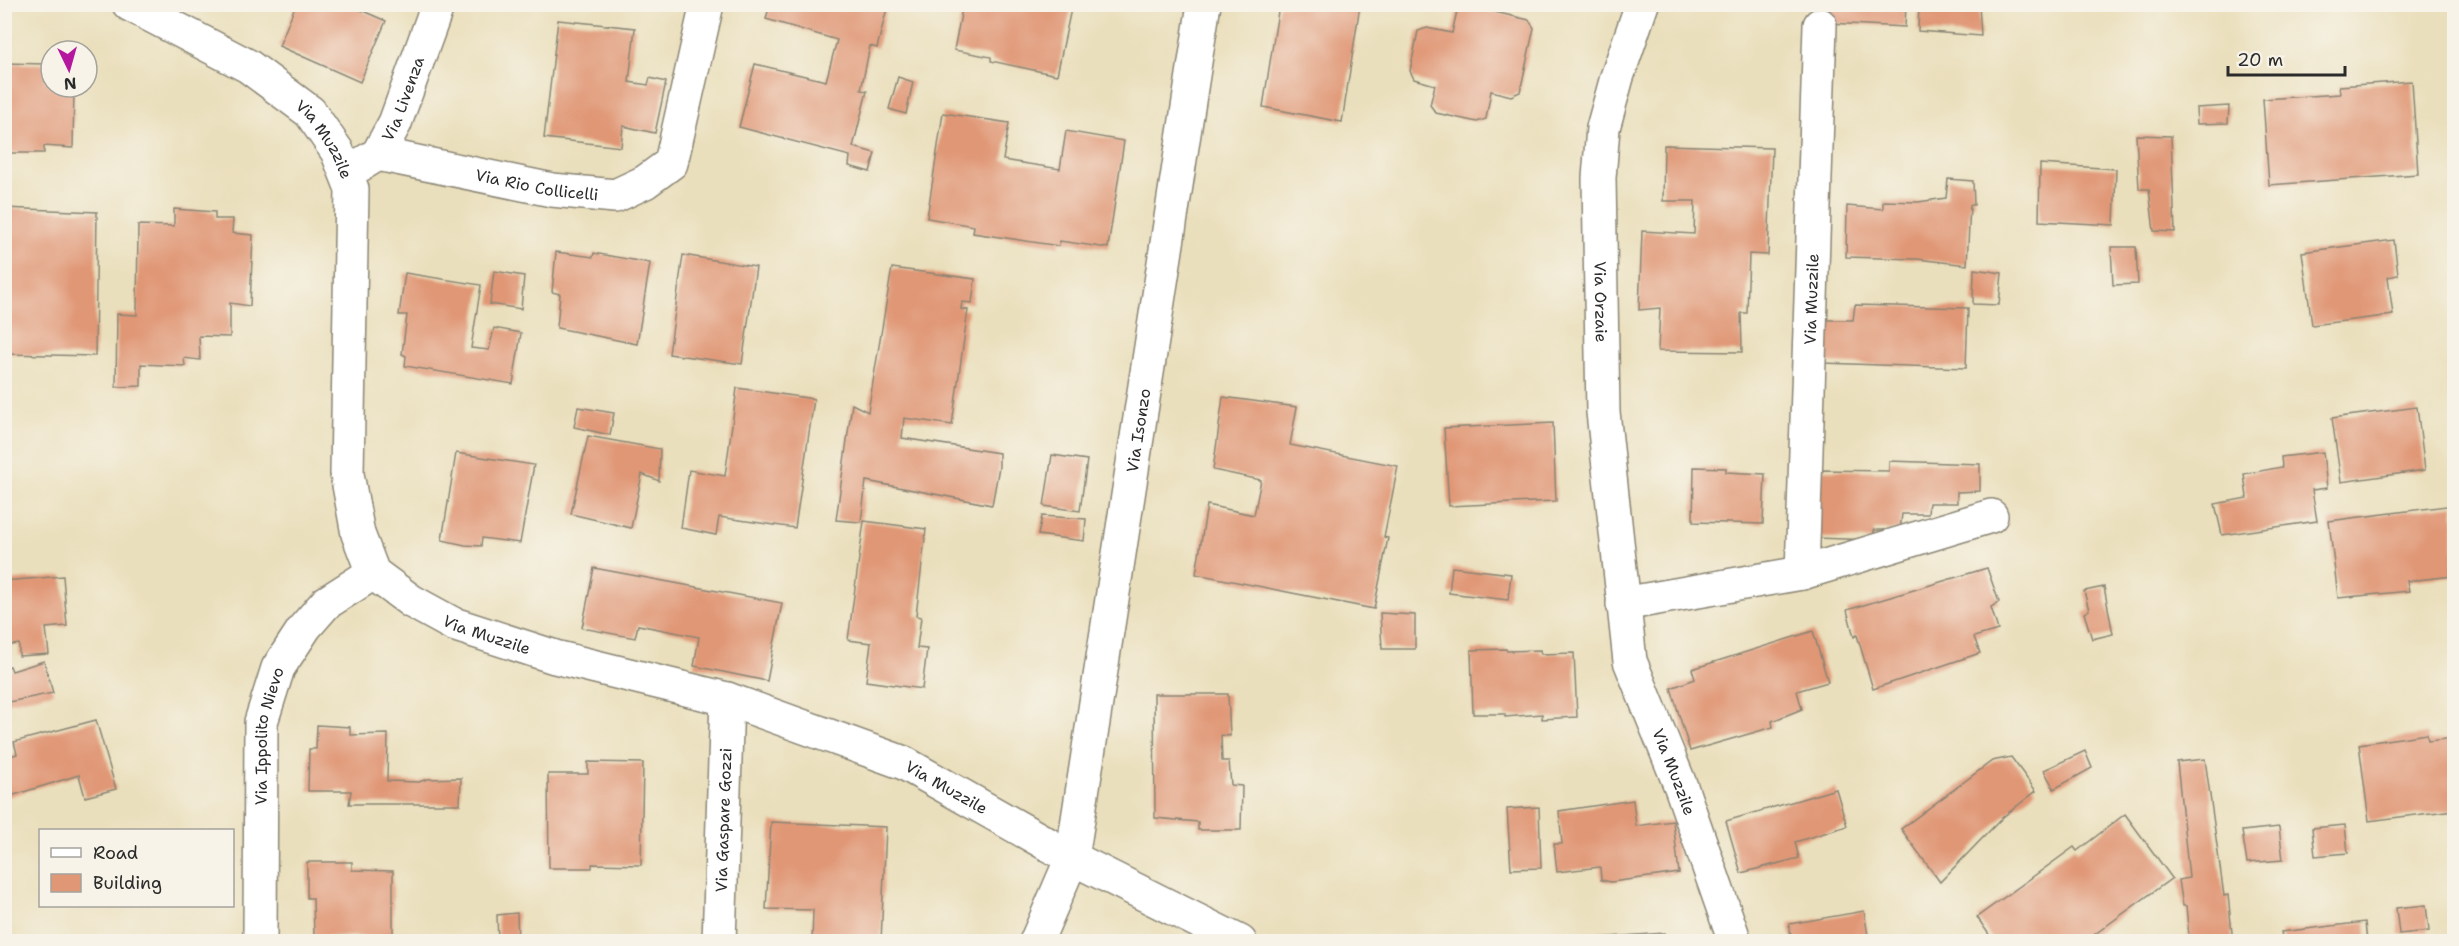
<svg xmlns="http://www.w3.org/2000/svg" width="2459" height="946" font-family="'Shantell Sans',sans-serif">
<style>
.building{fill:#e09776}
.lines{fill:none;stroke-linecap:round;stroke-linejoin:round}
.minor-casing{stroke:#8a8574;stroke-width:36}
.minor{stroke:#fff;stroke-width:33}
.labels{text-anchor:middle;stroke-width:5;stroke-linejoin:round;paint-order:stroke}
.street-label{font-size:16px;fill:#2b2b2b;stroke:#f7f3e8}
</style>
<rect width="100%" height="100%" fill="#f7f3e8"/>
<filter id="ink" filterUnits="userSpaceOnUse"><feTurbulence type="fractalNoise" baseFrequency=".0167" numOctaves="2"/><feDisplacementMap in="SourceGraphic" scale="12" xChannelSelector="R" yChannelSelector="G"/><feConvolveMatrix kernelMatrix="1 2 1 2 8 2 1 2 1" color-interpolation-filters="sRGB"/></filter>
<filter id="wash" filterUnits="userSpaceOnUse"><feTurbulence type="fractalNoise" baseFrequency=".008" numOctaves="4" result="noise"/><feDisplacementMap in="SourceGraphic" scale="24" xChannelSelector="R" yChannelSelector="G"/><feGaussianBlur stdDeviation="1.35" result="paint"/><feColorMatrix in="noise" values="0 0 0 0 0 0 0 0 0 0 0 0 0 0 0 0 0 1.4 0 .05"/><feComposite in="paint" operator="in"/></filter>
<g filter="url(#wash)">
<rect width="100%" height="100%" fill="#eadfbc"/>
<g id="blocks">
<g class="building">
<polygon points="296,4 347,4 386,21 360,82 279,46"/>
<polygon points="770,4 888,4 877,48 870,46 861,90 867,91 853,147 875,153 870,172 849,166 850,156 739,127 755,64 826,81 837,40 766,19"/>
<polygon points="963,4 1072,4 1057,75 991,61 991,57 954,50"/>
<polygon points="1830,4 1906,4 1905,27 1829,23"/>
<polygon points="1919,4 1979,4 1981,36 1918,31"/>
<polygon points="1279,5 1360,5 1342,122 1263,107"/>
<polygon points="1465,5 1529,20 1534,28 1520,92 1511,96 1491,91 1486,119 1477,122 1436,113 1430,105 1435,85 1414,79 1410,71 1418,31 1427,28 1452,33 1457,11"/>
<polygon points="558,20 635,28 629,82 648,85 650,78 666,82 655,133 623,126 621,147 544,138"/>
<polygon points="4,63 45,64 45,81 51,80 51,87 74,87 73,148 44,146 44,153 4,153"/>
<polygon points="898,77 913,82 906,114 889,109"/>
<polygon points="2412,81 2418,174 2269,185 2263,99 2340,94 2339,86"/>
<polygon points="2229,106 2228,123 2197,124 2196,108"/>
<polygon points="943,113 1009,123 1003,160 1060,169 1066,131 1124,141 1108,248 1060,241 1059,246 973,233 974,226 927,218"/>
<polygon points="2136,135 2171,136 2175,232 2154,231 2149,189 2139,189"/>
<polygon points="1664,145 1772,148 1768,255 1749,254 1747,313 1741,313 1742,352 1658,351 1660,308 1639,310 1642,231 1694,234 1695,201 1663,201"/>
<polygon points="2040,164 2116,169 2114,225 2039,221"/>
<polygon points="1948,179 1973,181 1974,205 1970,205 1967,265 1917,259 1846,257 1847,206 1883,209 1883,201 1918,202 1946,198"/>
<polygon points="4,208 97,212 95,356 4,354"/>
<polygon points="174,209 215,212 215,219 233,219 232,233 253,235 250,306 230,303 230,337 199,336 200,360 184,358 185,366 141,364 141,386 116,387 117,314 137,315 138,225 174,226"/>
<polygon points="2394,240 2398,275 2388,277 2393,315 2312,325 2302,252"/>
<polygon points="2111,247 2136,247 2138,284 2113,285"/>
<polygon points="556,252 593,257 594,253 650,263 637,344 557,328 560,294 552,292"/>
<polygon points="683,255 756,267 742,364 669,354"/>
<polygon points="892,268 975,279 972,303 962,302 961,309 968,310 952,425 904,418 902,438 999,453 999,467 992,505 866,481 861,522 836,520 852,404 868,412"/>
<polygon points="1974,269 2002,273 1999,305 1973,304"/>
<polygon points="494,271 524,276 521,309 490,304"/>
<polygon points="405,273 481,285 471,348 489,350 494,328 521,333 513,384 405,366 406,356 402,354 407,315 399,315"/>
<polygon points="1855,305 1968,308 1966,368 1823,363 1823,320 1853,320"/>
<polygon points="737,388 814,399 795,528 719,517 716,535 681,528 689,470 725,476"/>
<polygon points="1223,397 1297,407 1290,445 1398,466 1384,537 1388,538 1374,609 1196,574 1207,505 1254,515 1261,480 1213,470"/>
<polygon points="578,407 614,413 610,435 574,427"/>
<polygon points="2417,407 2425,470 2341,482 2332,418"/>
<polygon points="1553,423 1556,501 1449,506 1444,428"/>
<polygon points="588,436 660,449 659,481 642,474 631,528 571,514"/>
<polygon points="2323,452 2327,488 2312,490 2317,521 2222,535 2215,504 2247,498 2244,474 2282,467 2281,457"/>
<polygon points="456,453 534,465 520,543 482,538 481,546 465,545 442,540"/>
<polygon points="1052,455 1087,460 1080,511 1044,506"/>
<polygon points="1889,461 1980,464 1980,491 1957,492 1957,503 1929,503 1928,514 1902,514 1900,530 1874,530 1874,540 1816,538 1818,470 1889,471"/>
<polygon points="1694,467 1726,468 1726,472 1765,474 1763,524 1693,522"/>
<polygon points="2454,505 2454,576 2407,581 2409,591 2338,598 2329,521"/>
<polygon points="1042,516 1086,519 1084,541 1038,535"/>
<polygon points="864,521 926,529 916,616 921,617 917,648 927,649 922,689 866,681 871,643 848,640"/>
<polygon points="1452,567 1511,574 1508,600 1449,593"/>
<polygon points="594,568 782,603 767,681 694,666 699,637 638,625 635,638 582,628"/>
<polygon points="1987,568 1999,602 1991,607 1998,630 1974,637 1980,653 1873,689 1857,635 1854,637 1847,610"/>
<polygon points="63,576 67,626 46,628 49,654 19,656 19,644 4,646 4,581"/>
<polygon points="2104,587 2113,634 2092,639 2084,613 2089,610 2084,591"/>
<polygon points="1380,613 1415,615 1415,649 1382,649"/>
<polygon points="1813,631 1828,682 1797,691 1802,709 1772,721 1773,727 1690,751 1671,688 1695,679 1692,669"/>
<polygon points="1506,649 1507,651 1540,650 1541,654 1574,653 1577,717 1542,719 1542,714 1505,717 1505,714 1473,714 1471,650"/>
<polygon points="44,661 53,693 4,703 4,668 10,666 12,671"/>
<polygon points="1154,694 1228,694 1230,736 1221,735 1222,761 1229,761 1231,785 1242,786 1241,830 1198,830 1198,822 1155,818"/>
<polygon points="96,720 116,789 85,797 79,775 4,798 4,758 17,754 14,742"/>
<polygon points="317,725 350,727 350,735 388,734 387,781 419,782 427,779 461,778 460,804 349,804 351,791 308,791 309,749 316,749"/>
<polygon points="2427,734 2428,741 2454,738 2454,810 2369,821 2359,744"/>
<polygon points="2085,751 2092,768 2054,789 2044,770"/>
<polygon points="2011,757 2036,791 2003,817 1940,882 1901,829 1992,761"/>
<polygon points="2205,759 2224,896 2228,895 2233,942 2185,942 2184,939 2189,937 2186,906 2183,906 2179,880 2189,878 2177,762"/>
<polygon points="588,762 643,763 641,865 592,864 592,868 549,868 548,774 588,774"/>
<polygon points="1836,789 1847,826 1795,842 1799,858 1741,873 1726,821"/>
<polygon points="1633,800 1636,826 1673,821 1679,873 1611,882 1601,880 1600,867 1557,872 1554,844 1562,844 1559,811"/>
<polygon points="1539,807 1541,868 1511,869 1507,809"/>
<polygon points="2125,814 2172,878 2084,942 1994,942 1977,917 2074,847 2077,851"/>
<polygon points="771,822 886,827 881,942 812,942 813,910 766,909"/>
<polygon points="2345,825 2348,853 2315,856 2312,828"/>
<polygon points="2279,827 2283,860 2247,863 2242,831"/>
<polygon points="307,862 352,862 352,870 393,871 393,937 314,936 313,898 307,898"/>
<polygon points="2426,905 2429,931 2399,934 2396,908"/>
<polygon points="1864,911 1869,942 1792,942 1789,924"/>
<polygon points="517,913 518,942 498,942 497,915"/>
<polygon points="2365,922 2367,942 2283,942 2281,932"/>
<polygon points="1665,933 1666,942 1583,942 1582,939"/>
</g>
</g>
</g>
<g filter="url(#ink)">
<use href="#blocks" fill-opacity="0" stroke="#8a8574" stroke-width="1.5"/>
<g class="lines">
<g class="minor-casing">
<g id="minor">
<path id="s1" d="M 129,4 L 248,66 L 310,112 L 337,151 L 352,189 L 347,474 L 358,534 L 373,573 L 411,601 L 453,624 L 555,657 L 727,699 L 904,763 L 1072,858 L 1240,942"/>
<path id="s2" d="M 1642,4 L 1617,77 L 1603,128 L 1599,178 L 1603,412 L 1630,661 L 1681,787 L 1735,942"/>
<path id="s3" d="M 378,154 L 552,190 L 615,196 L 645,182 L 671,163 L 707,4"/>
<path id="s4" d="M 360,165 L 378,154 L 395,123 L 438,4"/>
<path id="s5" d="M 1802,573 L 1820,25"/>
<polyline points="1623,604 1802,573 1991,516"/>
<path id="s6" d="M 260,942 L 261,722 L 278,668 L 305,627 L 326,603 L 373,573"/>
<path id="s7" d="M 719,942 L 727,699"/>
<path id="s8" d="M 1036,942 L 1072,858 L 1204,4"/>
</g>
</g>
<use href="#minor" class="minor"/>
</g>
</g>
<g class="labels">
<g class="street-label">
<text dy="6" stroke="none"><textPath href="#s4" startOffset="82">Via Livenza</textPath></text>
<text dy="6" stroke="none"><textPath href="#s1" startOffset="242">Via Muzzile</textPath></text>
<text dy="6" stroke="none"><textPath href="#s3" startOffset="162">Via Rio Collicelli</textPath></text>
<text dy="6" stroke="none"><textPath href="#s5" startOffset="274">Via Muzzile</textPath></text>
<text dy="6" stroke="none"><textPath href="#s2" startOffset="304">Via Orzaie</textPath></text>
<text dy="6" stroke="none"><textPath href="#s8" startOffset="524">Via Isonzo</textPath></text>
<text dy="6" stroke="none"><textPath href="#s1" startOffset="818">Via Muzzile</textPath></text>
<text dy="6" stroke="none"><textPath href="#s6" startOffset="207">Via Ippolito Nievo</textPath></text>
<text dy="6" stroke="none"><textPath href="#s2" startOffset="784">Via Muzzile</textPath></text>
<text dy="6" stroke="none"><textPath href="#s1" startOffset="1304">Via Muzzile</textPath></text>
<text dy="6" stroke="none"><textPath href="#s7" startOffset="122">Via Gaspare Gozzi</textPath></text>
</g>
</g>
<rect width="2459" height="946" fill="none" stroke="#f7f3e8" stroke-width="24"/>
<rect x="39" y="829" width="195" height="78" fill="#f7f3e8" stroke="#a5a39c" stroke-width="1.5"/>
<rect x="51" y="848" width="30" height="9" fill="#ffffff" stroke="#a5a39c" stroke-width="1.5"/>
<text x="93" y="859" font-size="18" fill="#2b2b2b">Road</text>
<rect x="51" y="874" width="30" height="18" fill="#e09776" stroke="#a5a39c" stroke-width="1.5"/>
<text x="93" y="889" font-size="18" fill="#2b2b2b">Building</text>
<g transform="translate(69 69) rotate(175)"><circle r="28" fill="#f7f3e8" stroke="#a5a39c" stroke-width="1.5"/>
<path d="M0-4.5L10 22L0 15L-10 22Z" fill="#b5179e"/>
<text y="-9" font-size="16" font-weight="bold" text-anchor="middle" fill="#2b2b2b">N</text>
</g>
<path d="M2228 66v9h117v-9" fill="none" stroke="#2b2b2b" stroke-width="3"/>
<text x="2237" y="66" font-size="18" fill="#2b2b2b" stroke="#f7f3e8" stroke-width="4.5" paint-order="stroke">20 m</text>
</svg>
